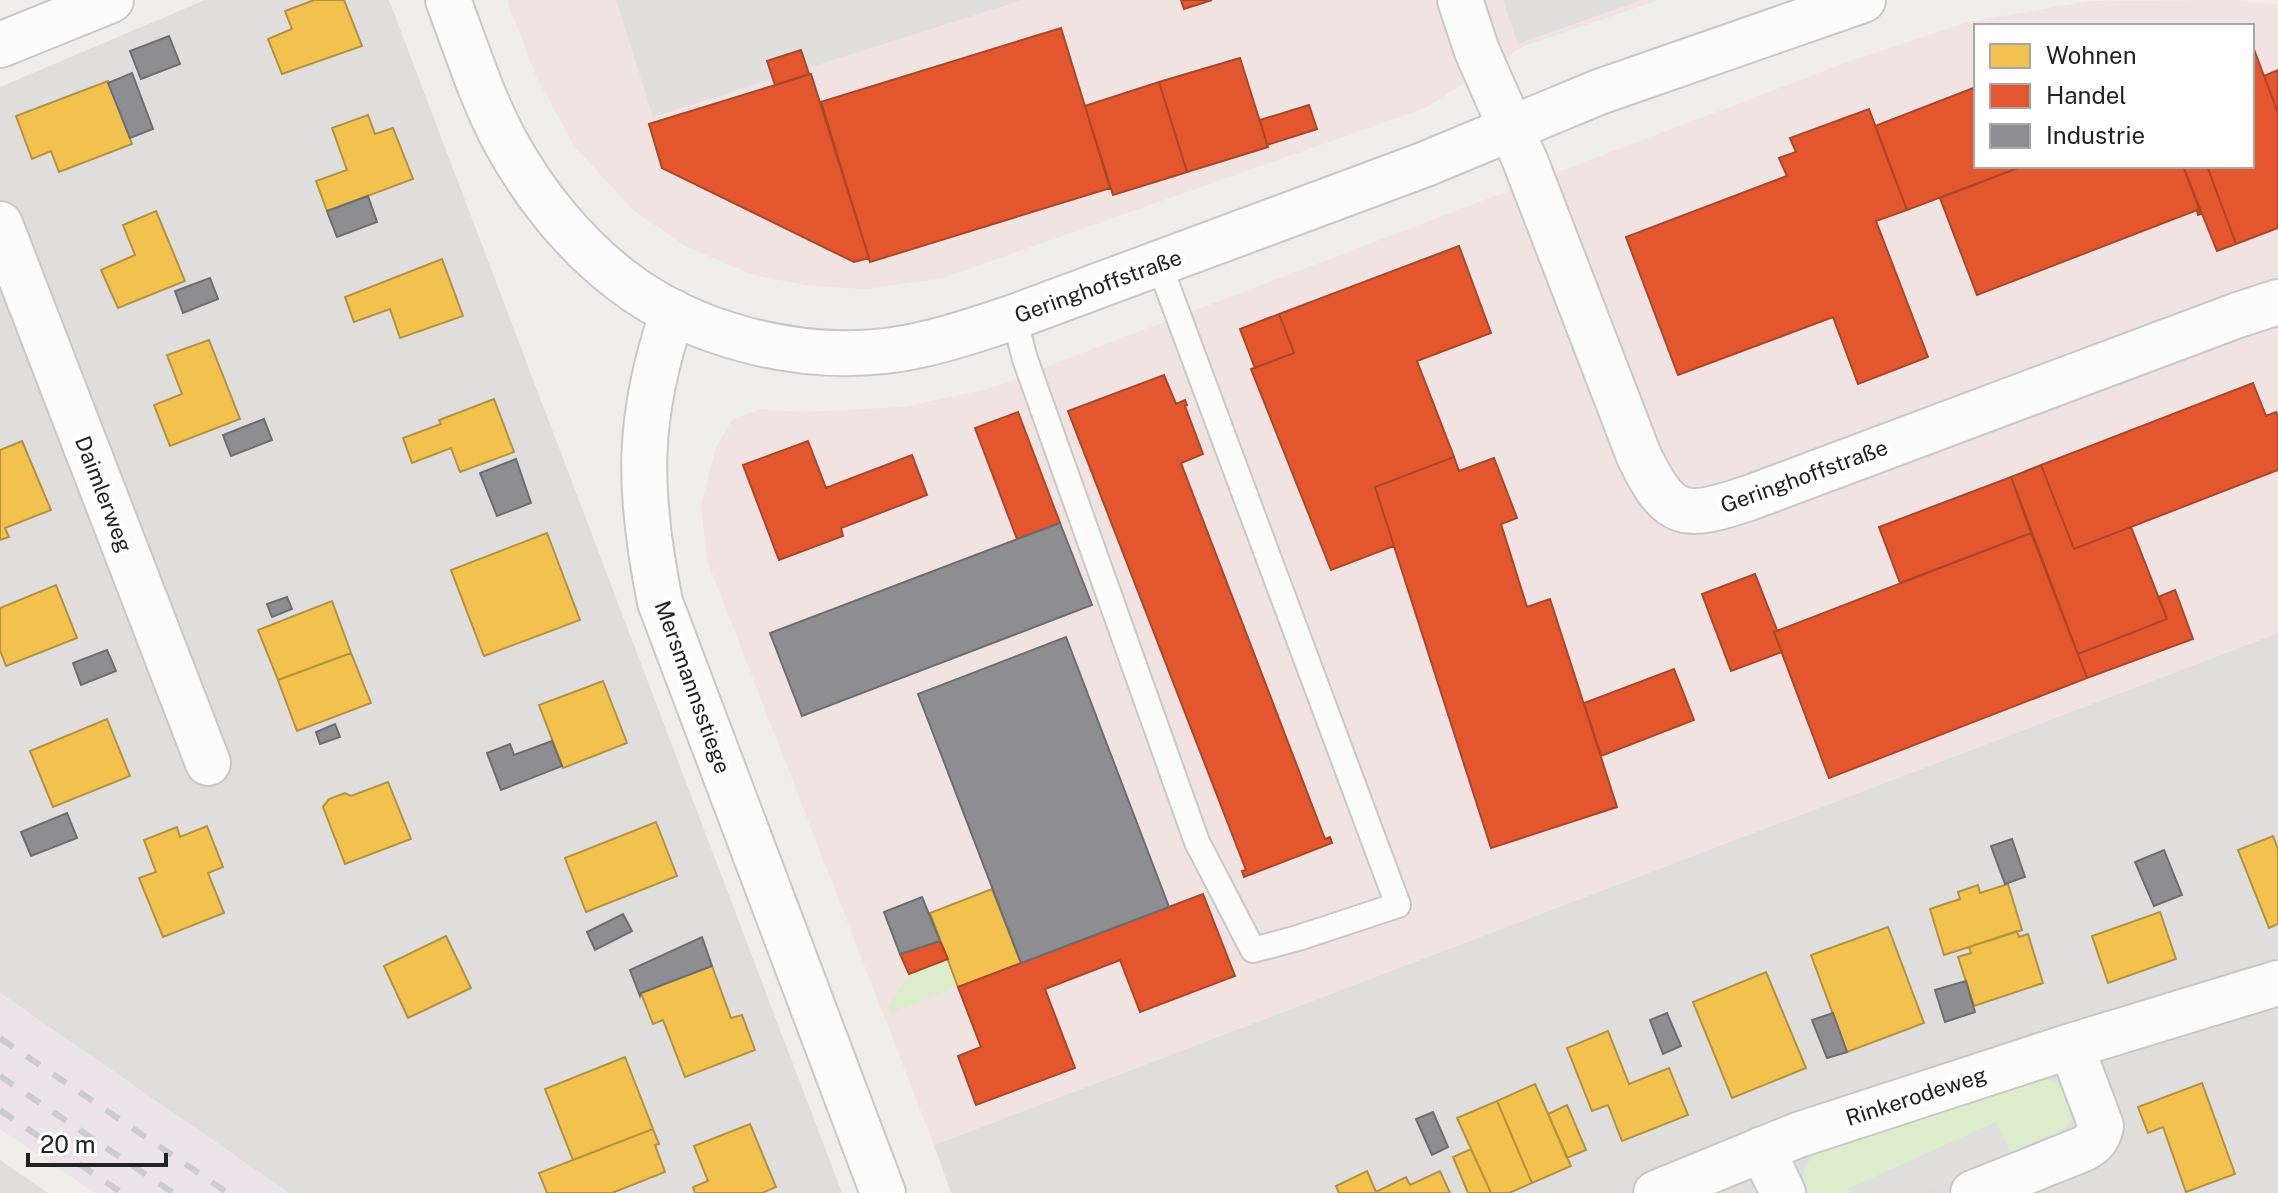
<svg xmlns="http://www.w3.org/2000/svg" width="2278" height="1193" font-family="'Public Sans',sans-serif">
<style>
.residential{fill:#dfdedc}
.commercial{fill:#f1e3e1;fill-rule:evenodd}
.industrial{fill:#ede4e9}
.grass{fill:#ddeccb}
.parking{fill:#e0dfde}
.homes{fill:#f2c14e;stroke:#b49141;stroke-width:2}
.shops{fill:#e4572e;stroke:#aa472a;stroke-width:2}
.industry{fill:#8d8d92;stroke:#6d6d70;stroke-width:2}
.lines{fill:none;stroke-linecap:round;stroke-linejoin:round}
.service-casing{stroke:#c9c8c7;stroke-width:28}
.minor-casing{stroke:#c9c8c7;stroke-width:48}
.tertiary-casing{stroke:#c9c8c7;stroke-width:48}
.service{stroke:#fdfcfc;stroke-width:24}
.minor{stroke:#fdfcfc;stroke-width:44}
.tertiary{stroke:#fdfcfc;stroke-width:44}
.rail{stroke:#ccc;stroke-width:6;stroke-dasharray:16 16;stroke-linecap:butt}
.labels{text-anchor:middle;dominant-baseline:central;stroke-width:8;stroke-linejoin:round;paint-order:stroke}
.street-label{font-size:22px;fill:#222;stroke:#fff}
</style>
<rect width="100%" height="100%" fill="#f0eeeb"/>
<!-- residential -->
<path class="residential" d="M 205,0 L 389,0 L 842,1193 L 289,1193 L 0,993 L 0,87 Z
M 2278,633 L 2278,1193 L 951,1193 L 934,1145 Z
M 0,1160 L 48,1193 L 0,1193 Z"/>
<!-- commercial -->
<path class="commercial" d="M 507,0 L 1659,0 L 1524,46 L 1425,108 L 943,278 L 866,289 L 810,286 L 753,275 L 687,247 L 633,210 L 575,147 L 537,79 Z
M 2235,0 L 2278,5 L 2278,633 L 934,1145 L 707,560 L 701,504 L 716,447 L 732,420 L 760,409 L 801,412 L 903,407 L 988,389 L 1850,61 L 1968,22 L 2091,1 ZM 1976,26 L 2252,26 L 2252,166 L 1976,166 Z"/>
<!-- industrial -->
<path class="industrial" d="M 0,993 L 289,1193 L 95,1193 L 0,1129 Z"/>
<!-- grass -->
<path class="grass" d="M 946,961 L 956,987 L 891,1013 L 888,1006 L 910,974 Z
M 2042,1076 L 2056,1082 L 2073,1103 L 2072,1118 L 2066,1128 L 2011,1153 L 1996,1122 L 1848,1189 L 1850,1193 L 1805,1193 C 1799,1176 1805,1165 1816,1152 Z"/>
<!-- parking -->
<path class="parking" d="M 616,0 L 1023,0 L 653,117 Z
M 1503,0 L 1642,0 L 1518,44 Z
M 1996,1122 L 2011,1153 L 1924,1193 L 1850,1193 L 1848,1189 Z"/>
<!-- homes -->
<path class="homes" d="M 314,0 L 344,0 L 362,46 L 282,74 L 268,39 L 292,29 L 285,11 Z
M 108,81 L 132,144 L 59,172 L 51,151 L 32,159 L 16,116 Z
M 368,115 L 375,134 L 393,128 L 413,179 L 327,211 L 316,181 L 347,170 L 332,128 Z
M 156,211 L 185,281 L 118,308 L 101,270 L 135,255 L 123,225 Z
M 442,259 L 463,316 L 400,338 L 390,309 L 354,322 L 345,297 Z
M 209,340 L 240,419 L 170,446 L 154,405 L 182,394 L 167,355 Z
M 494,399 L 514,452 L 460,472 L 451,448 L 412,463 L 403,438 L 441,424 L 439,420 Z
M 22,441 L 51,510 L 5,528 L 9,537 L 0,540 L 0,450 Z
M 547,533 L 580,620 L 484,656 L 451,570 Z
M 56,585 L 77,638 L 6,666 L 0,650 L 0,608 Z
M 332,601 L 351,653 L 278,680 L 258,630 Z
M 351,653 L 371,703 L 297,731 L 278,680 Z
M 603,681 L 627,743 L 563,768 L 539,705 Z
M 107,719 L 130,776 L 53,807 L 30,751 Z
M 388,782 L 411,839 L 345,864 L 323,807 L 329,799 L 345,793 L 351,796 Z
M 656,822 L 677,876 L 586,912 L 565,858 Z
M 207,826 L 223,867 L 208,873 L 224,913 L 163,937 L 139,878 L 156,872 L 144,840 L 177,827 L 180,837 Z
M 2273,836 L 2278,849 L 2278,924 L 2269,928 L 2238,850 Z
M 2008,884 L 2022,930 L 1944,955 L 1930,909 L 1960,899 L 1958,892 L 1978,885 L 1980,893 Z
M 992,889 L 1021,963 L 958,987 L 930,913 Z
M 2160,912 L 2176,959 L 2108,983 L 2092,936 Z
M 1888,927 L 1924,1023 L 1847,1052 L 1811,955 Z
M 2017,931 L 2019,937 L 2028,934 L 2043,983 L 1974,1006 L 1958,957 L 1971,953 L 1969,947 Z
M 446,936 L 471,988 L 408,1018 L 384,966 Z
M 712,966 L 731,1018 L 742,1015 L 755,1050 L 685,1077 L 663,1020 L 653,1024 L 641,993 Z
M 1766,972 L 1806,1068 L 1732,1098 L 1693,1002 Z
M 1608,1031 L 1629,1084 L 1669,1068 L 1688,1115 L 1622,1141 L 1608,1105 L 1592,1111 L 1567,1048 Z
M 625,1057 L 653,1129 L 573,1160 L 545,1089 Z
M 2202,1083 L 2235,1174 L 2186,1192 L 2163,1127 L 2148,1133 L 2138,1107 Z
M 1535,1084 L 1571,1166 L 1532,1183 L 1497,1101 Z
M 1497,1101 L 1532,1183 L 1509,1193 L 1491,1193 L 1457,1118 Z
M 1567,1105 L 1586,1150 L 1567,1158 L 1548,1114 Z
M 750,1124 L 776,1187 L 762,1193 L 695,1193 L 693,1187 L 708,1181 L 694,1146 Z
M 653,1129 L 659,1144 L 655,1145 L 665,1172 L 612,1193 L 547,1193 L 539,1173 Z
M 1471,1149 L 1491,1193 L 1468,1193 L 1453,1157 Z
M 1367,1171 L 1376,1192 L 1406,1177 L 1410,1185 L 1440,1171 L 1450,1193 L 1339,1193 L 1336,1186 Z"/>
<!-- shops -->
<path class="shops" d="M 1181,0 L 1212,0 L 1184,9 Z
M 1061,28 L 1110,188 L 870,262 L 821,102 Z
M 2252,44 L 2278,113 L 2278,228 L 2236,244 L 2207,166 L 2252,166 Z
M 801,50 L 809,74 L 775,85 L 767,61 Z
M 1240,58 L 1268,147 L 1187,172 L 1159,82 Z
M 2278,70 L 2278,113 L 2264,76 Z
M 811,74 L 869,258 L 854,262 L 662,168 L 649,124 Z
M 1159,82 L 1187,172 L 1113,195 L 1085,106 Z
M 1976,87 L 1976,166 L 2023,166 L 1907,210 L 1875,126 Z
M 1309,105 L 1317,129 L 1267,145 L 1260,120 Z
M 1869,109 L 1907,210 L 1876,221 L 1928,357 L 1858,384 L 1833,317 L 1678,375 L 1626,237 L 1787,176 L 1779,158 L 1796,152 L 1790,138 Z
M 2023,166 L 2183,166 L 2201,214 L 2198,215 L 2197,210 L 1977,295 L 1940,198 Z
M 2183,166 L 2207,166 L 2236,244 L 2217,251 Z
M 1459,246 L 1491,333 L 1417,361 L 1454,457 L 1375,487 L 1394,546 L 1331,570 L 1251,369 L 1294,353 L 1279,314 Z
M 1279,314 L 1294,353 L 1255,368 L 1240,329 Z
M 1164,375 L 1176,404 L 1185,400 L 1187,405 L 1185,406 L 1203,454 L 1181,463 L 1325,839 L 1330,837 L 1332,843 L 1244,877 L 1242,871 L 1246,870 L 1068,411 Z
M 2253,383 L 2266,416 L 2276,412 L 2278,417 L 2278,470 L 2074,549 L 2041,465 Z
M 1018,412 L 1060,523 L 1017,539 L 975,428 Z
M 808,441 L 826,488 L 912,455 L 927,495 L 841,528 L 843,536 L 779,560 L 743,465 Z
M 1454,457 L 1459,471 L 1494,458 L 1517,518 L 1501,524 L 1527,607 L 1550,599 L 1617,807 L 1491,848 L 1375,487 Z
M 2041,465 L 2074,549 L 2131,527 L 2167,619 L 2078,654 L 2011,477 Z
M 2011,477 L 2031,533 L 1900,583 L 1879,527 Z
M 2031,533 L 2087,678 L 1829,778 L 1774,632 Z
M 1755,574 L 1777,630 L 1774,632 L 1782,652 L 1731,671 L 1702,594 Z
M 2175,590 L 2193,639 L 2087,678 L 2078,654 L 2167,619 L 2158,597 Z
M 1674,669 L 1694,720 L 1601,756 L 1584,703 Z
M 1203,894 L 1235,976 L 1140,1012 L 1120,960 L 1045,989 L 1075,1068 L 976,1105 L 958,1056 L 981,1047 L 958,987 Z
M 940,941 L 948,959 L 909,974 L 900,954 Z"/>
<!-- industry -->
<path class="industry" d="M 169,36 L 180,64 L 141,79 L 130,51 Z
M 132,73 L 153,129 L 130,138 L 108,83 Z
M 368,196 L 377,222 L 337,237 L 327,211 Z
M 210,278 L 218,299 L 183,313 L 175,291 Z
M 264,419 L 272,440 L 231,456 L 223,435 Z
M 516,459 L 531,503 L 497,516 L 480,473 Z
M 1060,523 L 1092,605 L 802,716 L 770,633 Z
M 287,597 L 292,609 L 272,617 L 267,604 Z
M 1066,637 L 1169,907 L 1021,963 L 918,694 Z
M 107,650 L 116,671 L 81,685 L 73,663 Z
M 335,724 L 340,737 L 320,744 L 316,732 Z
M 552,741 L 562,766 L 501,790 L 487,753 L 510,744 L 514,755 Z
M 67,813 L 77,838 L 31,856 L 21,832 Z
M 2012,839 L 2025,877 L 2005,884 L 1991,846 Z
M 2164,850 L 2182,895 L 2154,906 L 2135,862 Z
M 922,897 L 940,941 L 900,954 L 884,912 Z
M 623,914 L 632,931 L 595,950 L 587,932 Z
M 702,937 L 712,966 L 641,993 L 640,996 L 630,970 Z
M 1966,981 L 1975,1012 L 1945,1022 L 1935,990 Z
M 1667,1013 L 1681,1046 L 1663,1054 L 1650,1020 Z
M 1833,1013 L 1847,1052 L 1827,1058 L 1812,1020 Z
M 1433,1112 L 1448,1147 L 1432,1155 L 1416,1119 Z"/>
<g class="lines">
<!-- service casing -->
<g class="service-casing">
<path id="service" d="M 1014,317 L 1025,359 L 1197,842 L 1253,950 L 1298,938 L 1398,905 L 1159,264"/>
</g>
<!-- minor casing -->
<g class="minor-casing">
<path id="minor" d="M 1460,0 L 1477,51 L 1526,163 L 1639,456 C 1670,521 1685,519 1749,498 L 2238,315 L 2278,302
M 0,45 L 111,0
M 0,224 L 208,763
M 673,312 C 636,419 638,492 660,602 L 883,1193
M 1762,1149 L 1783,1193
M 1656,1193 L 1798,1135 L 2071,1046 L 2278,983
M 1973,1193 L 2083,1149 C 2094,1143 2098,1139 2101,1126 L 2071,1046"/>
</g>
<!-- tertiary casing -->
<g class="tertiary-casing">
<path id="tertiary" d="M 448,0 C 466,47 481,96 505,141 C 533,193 574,244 621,280 C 692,335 796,361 885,351 C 929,346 972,331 1014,317 L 1423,165 L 1599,92 L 1863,0"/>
</g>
<!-- service -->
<use href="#service" class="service"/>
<!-- minor -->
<use href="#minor" class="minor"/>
<!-- tertiary -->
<use href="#tertiary" class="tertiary"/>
<!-- rail -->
<path class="rail" d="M 0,1038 L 228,1193
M 0,1076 L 173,1193
M 0,1110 L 122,1193"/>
</g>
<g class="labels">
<!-- street labels -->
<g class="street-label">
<text transform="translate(1098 286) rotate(-20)">Geringhoffstraße</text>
<text transform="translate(1804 476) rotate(-20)">Geringhoffstraße</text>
<text transform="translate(104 494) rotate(69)">Daimlerweg</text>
<text transform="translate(693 687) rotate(70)">Mersmannsstiege</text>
<text transform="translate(1916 1096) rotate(-18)">Rinkerodeweg</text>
</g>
</g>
<!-- legend -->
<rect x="1974" y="24" width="280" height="144" fill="#ffffff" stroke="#a7a7a7" stroke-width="2"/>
<rect x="1990" y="44" width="40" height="24" fill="#f2c14e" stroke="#a7a7a7" stroke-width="2"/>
<text x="2046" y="64" font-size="24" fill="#222222">Wohnen</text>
<rect x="1990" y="84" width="40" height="24" fill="#e4572e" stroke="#a7a7a7" stroke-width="2"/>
<text x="2046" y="104" font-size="24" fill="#222222">Handel</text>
<rect x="1990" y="124" width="40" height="24" fill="#8d8d92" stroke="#a7a7a7" stroke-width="2"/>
<text x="2046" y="144" font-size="24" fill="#222222">Industrie</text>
<!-- scale -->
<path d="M28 1153v12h138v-12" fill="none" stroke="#222222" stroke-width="4"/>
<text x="40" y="1153" font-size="24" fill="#222222" stroke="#ffffff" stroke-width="6" paint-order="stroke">20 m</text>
</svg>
